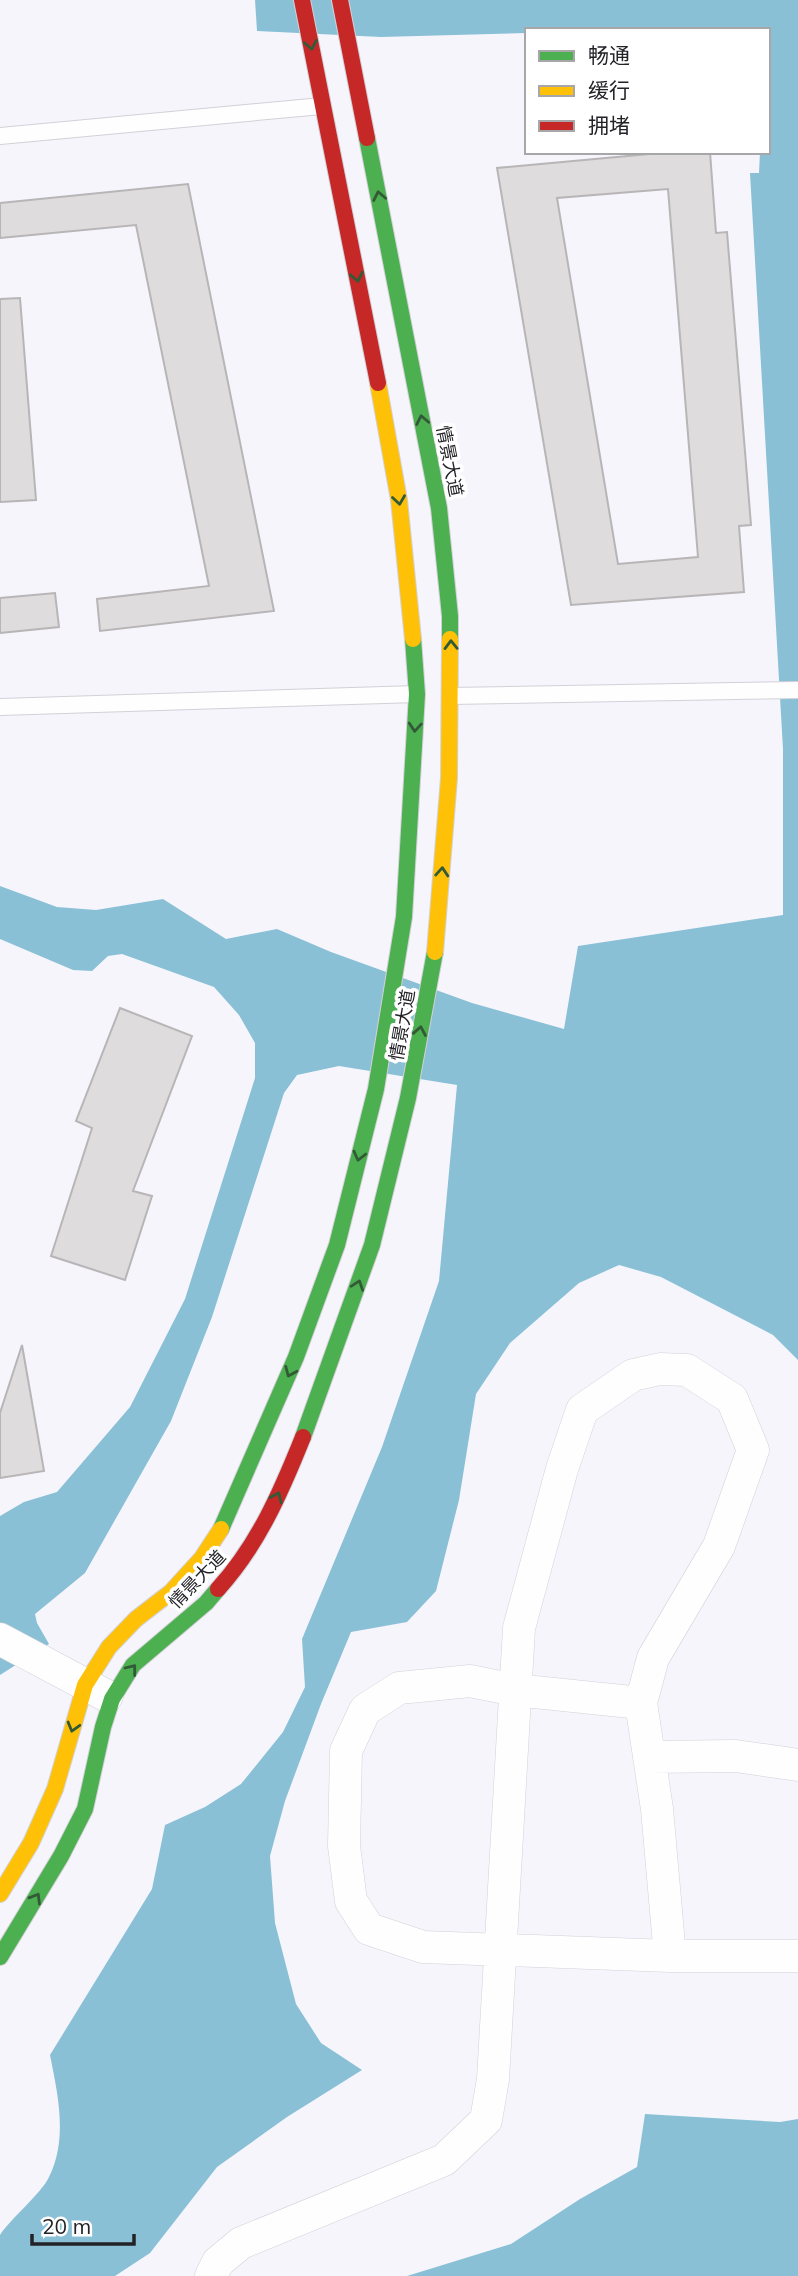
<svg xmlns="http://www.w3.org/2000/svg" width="798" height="2276" font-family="Mulish,'Noto Sans SC',sans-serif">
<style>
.water{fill:#89c0d6}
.building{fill:#dedcdd;stroke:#b8b5b6;stroke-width:2;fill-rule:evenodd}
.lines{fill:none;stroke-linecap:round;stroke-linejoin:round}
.lane-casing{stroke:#d2d1d7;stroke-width:18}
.street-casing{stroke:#d2d1d7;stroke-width:33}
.fast-casing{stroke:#d2d1d7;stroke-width:18}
.slow-casing{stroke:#d2d1d7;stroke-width:18}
.jam-casing{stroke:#d2d1d7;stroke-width:18}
.lane{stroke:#fefeff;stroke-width:16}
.street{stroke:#fefeff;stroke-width:32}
.fast{stroke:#4caf50;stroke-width:16}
.slow{stroke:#ffc107;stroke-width:16}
.jam{stroke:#c62828;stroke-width:16}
.oneway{stroke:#335a37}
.labels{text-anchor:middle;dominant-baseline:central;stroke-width:7;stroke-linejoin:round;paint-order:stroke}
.street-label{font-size:18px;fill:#232227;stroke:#fff}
</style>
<rect width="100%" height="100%" fill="#f6f5fc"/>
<!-- water -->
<path class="water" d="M 255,0 L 798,0 L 798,1360 L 773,1335 L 661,1277 L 619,1265 L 579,1283 L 510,1343 L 476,1394 L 459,1500 L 436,1591 L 407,1622 L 351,1632 L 321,1704 L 285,1801 L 270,1856 L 275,1923 L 296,2004 L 321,2043 L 362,2070 L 287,2117 L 217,2167 L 150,2253 L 115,2276 L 0,2276 L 0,2235 C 12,2217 41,2194 49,2177 C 68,2139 58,2095 50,2055 L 152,1889 L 165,1825 L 205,1807 L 241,1784 L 283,1732 L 305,1687 L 302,1639 L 382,1447 L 439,1281 L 457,1085 L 339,1066 L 297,1075 L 284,1093 L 212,1317 L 171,1421 L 85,1573 L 35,1614 L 37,1623 L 49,1644 L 0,1675 L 0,1516 L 24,1502 L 57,1492 L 130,1407 L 185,1299 L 255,1078 L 255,1043 L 239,1015 L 214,987 L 122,954 L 108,956 L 92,971 L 73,970 L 0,939 L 0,886 L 57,907 L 96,910 L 163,899 L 226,939 L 277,929 L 331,952 L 472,1003 L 564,1029 L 578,946 L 783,915 L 783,749 L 750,173 L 759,173 L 760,152 L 768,152 L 768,30 L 763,28 L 527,30 L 527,33 L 381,37 L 257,31 Z
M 645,2114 L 780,2122 L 798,2119 L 798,2276 L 407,2276 L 511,2244 L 580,2199 L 637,2167 Z"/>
<!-- building -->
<path class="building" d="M 671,152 L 710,152 L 716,233 L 727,232 L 751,525 L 739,526 L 744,592 L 571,605 L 497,168 ZM 668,189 L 698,557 L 618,564 L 557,198 Z
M 188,184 L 274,611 L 100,631 L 97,599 L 209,586 L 136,225 L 0,238 L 0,203 Z
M 20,298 L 36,500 L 0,502 L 0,299 Z
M 55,593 L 59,627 L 0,633 L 0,598 Z
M 120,1008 L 192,1036 L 133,1191 L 152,1196 L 125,1280 L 51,1256 L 92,1128 L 76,1121 Z
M 22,1345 L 44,1471 L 0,1478 L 0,1413 Z"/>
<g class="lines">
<!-- lane casing -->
<g class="lane-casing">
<path id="lane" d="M 0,136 L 322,106
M 450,696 L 798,690
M 0,707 L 417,694"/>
</g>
<!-- street casing -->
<g class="street-casing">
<path id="street" d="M 0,1639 L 107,1696
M 641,1703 L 515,1690 L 470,1681 L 399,1688 L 365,1710 L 346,1751 L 344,1846 L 351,1901 L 369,1929 L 423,1947 L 670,1956 L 798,1956
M 649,1757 L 736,1756 L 798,1765
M 211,2276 L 218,2262 L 241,2243 L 444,2160 L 486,2120 L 493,2079 L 519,1628 L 562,1469 L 582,1410 L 633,1375 L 660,1369 L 687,1370 L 732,1399 L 753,1450 L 719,1546 L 653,1658 L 641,1703 L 657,1809 L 670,1956"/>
</g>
<!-- fast casing -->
<g class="fast-casing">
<path id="fast" d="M 367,138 L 439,508 L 450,616 L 450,639
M 303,1437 L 372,1245 L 408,1098 L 435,952
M 221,1529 L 296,1357 L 337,1245 L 376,1089 L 404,917 L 417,694 L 413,639
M 0,1957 L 61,1856 L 85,1809 L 103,1727 L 112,1699 L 133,1665 L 206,1603 L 218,1589"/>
</g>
<!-- slow casing -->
<g class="slow-casing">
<path id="slow" d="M 378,383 L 399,500 L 413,639
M 435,952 L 449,778 L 450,639
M 0,1894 L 31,1843 L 55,1789 L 85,1685 L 109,1647 L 136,1619 L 171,1592 L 202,1558 L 221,1529"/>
</g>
<!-- jam casing -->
<g class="jam-casing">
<path id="jam" d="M 302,0 L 378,383
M 340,0 L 367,138
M 218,1589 C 258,1545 281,1492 303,1437"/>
</g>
<!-- lane -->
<use href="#lane" class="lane"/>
<!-- street -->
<use href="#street" class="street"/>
<!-- fast -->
<use href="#fast" class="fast"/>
<!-- slow -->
<use href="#slow" class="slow"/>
<!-- jam -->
<use href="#jam" class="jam"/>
</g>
<!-- one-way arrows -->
<defs><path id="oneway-chevron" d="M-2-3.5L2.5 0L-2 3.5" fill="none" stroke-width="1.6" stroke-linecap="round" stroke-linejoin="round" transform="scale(1.75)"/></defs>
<g class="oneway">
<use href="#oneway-chevron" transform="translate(311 45) rotate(79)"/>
<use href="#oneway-chevron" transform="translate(379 196) rotate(-101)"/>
<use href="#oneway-chevron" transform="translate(357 277) rotate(78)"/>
<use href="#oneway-chevron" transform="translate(422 420) rotate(-101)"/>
<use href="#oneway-chevron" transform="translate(399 500) rotate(82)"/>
<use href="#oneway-chevron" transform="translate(451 645) rotate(-91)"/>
<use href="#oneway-chevron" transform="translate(415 727) rotate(94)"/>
<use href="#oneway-chevron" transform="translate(442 872) rotate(-86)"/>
<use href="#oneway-chevron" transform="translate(420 1031) rotate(-80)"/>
<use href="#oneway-chevron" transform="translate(359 1156) rotate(104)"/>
<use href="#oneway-chevron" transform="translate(358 1285) rotate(-71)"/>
<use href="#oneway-chevron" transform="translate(290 1372) rotate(113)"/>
<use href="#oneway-chevron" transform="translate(277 1497) rotate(-65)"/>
<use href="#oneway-chevron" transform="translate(132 1669) rotate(-52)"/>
<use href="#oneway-chevron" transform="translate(73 1727) rotate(106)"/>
<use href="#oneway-chevron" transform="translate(36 1898) rotate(-59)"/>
</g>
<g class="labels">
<!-- street labels -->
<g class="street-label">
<text transform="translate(450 461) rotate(79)">情景大道</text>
<text transform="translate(402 1025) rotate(-80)">情景大道</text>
<text transform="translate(197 1579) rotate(-46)">情景大道</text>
</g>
</g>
<!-- legend -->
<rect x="525" y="28" width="245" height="126" fill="#ffffff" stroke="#a7a7a9" stroke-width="2"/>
<rect x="539" y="51" width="35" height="10" fill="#4caf50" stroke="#a7a7a9" stroke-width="2"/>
<text x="588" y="63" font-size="21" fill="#232227">畅通</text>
<rect x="539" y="86" width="35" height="10" fill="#ffc107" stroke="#a7a7a9" stroke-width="2"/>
<text x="588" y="98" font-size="21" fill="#232227">缓行</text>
<rect x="539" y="121" width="35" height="10" fill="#c62828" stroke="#a7a7a9" stroke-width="2"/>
<text x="588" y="133" font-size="21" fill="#232227">拥堵</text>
<!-- scale -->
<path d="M32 2234v10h102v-10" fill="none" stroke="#232227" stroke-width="3.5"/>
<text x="42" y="2234" font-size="21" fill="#232227" stroke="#ffffff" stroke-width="5" paint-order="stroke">20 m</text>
</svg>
